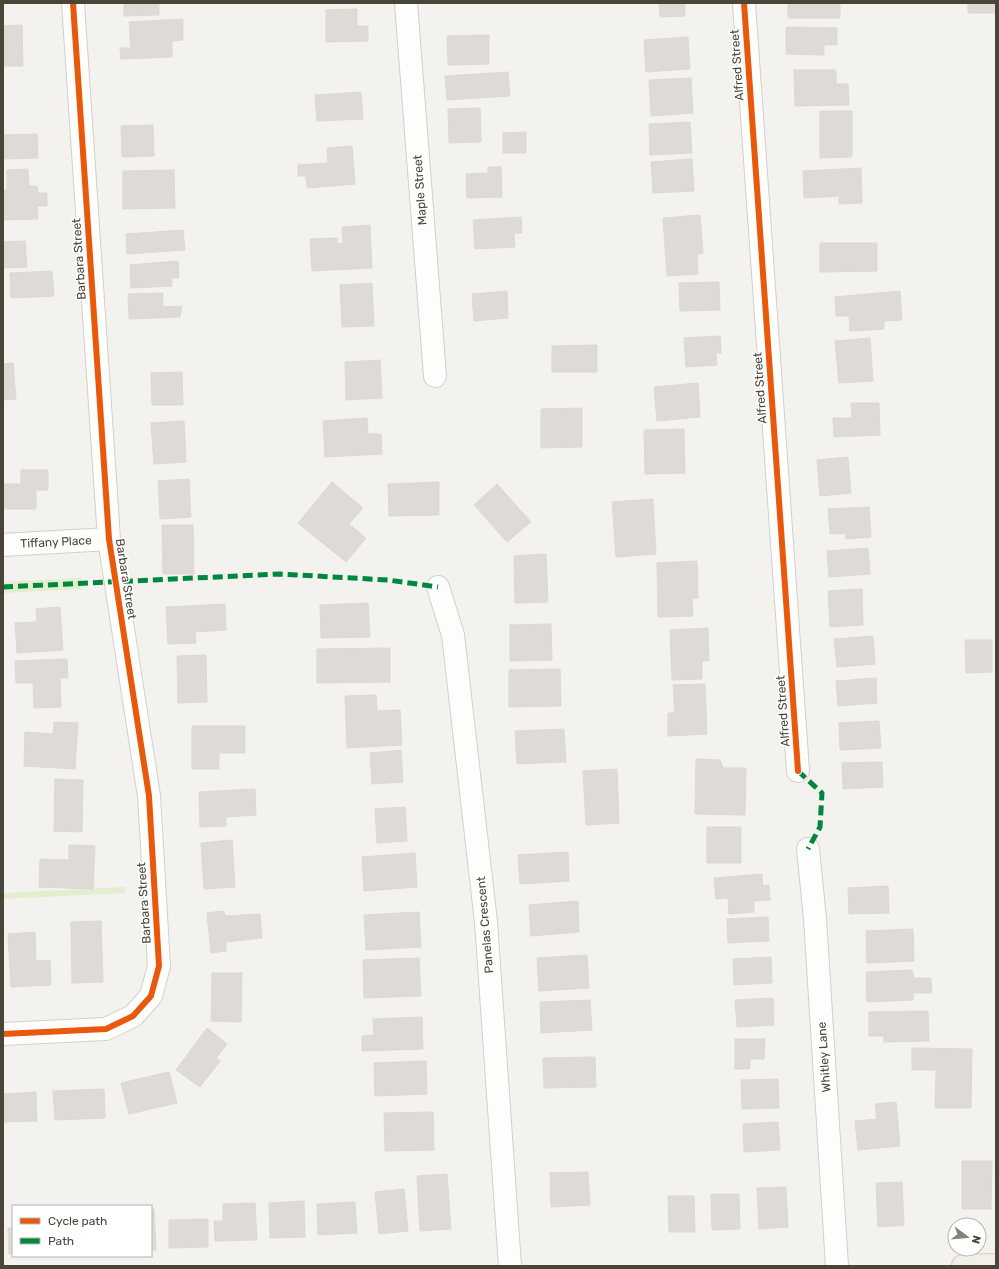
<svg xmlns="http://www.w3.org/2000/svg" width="999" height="1269" font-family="Rubik,sans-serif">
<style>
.green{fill:#e1eecf}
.building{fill:#dedbd6;stroke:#dcd9d4}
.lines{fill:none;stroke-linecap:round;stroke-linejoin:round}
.minor-casing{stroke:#d2d0cb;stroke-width:24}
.major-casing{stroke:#d6cebb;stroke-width:24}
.minor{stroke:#fdfdfc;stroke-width:22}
.major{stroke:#f2efe6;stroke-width:22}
.quiet{stroke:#00873e;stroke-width:5;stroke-dasharray:10 5;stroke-linecap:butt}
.cycleway-casing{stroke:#fff;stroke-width:8}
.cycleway{stroke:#e8590c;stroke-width:6}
.labels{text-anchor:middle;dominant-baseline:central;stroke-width:3;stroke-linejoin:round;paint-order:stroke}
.street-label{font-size:12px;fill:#4b4439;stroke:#fff}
</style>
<rect width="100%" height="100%" fill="#f4f2ee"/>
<!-- green -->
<path class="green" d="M 81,578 L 81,589 L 3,593 L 3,582 Z
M 124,887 L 125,893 L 3,899 L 3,893 Z"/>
<!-- building -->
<path class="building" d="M 124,3 L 159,3 L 159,15 L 124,16 Z
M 659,3 L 685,3 L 685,16 L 660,17 Z
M 788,3 L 840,3 L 840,18 L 788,18 Z
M 968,3 L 996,3 L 996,13 L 968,13 Z
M 357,9 L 357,26 L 368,26 L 368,41 L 326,42 L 326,10 Z
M 183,19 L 183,40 L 172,41 L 172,57 L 121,59 L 120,48 L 131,48 L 129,22 Z
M 22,25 L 23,66 L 3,66 L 3,26 Z
M 786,27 L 837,28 L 837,45 L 824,45 L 824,55 L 786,54 Z
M 489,35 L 489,64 L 448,65 L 447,36 Z
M 688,37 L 690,69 L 646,72 L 644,40 Z
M 794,70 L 836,70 L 836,84 L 848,84 L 849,105 L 795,106 Z
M 508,72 L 510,96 L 447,100 L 445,76 Z
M 691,78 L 693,113 L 651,116 L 649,80 Z
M 361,92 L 363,119 L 317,121 L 315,95 Z
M 480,108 L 481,142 L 449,143 L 448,109 Z
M 820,111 L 852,111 L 852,157 L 820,158 Z
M 690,122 L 692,153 L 650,155 L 649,124 Z
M 153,125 L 154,156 L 122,157 L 121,126 Z
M 526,132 L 526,153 L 503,153 L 503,133 Z
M 37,134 L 38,158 L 3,159 L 3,135 Z
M 352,146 L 355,184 L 307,188 L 306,176 L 298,176 L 298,165 L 328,163 L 327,148 Z
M 692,159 L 694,191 L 653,193 L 651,162 Z
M 488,167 L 501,167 L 502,197 L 467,198 L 466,174 L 488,173 Z
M 861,168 L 862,203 L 839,204 L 839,196 L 804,198 L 803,171 Z
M 28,169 L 29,186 L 37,186 L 38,193 L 47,193 L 47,206 L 37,206 L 38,219 L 3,220 L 3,190 L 7,190 L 7,170 Z
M 174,170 L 175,208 L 123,209 L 123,171 Z
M 700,215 L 703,253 L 697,254 L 698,274 L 667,276 L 663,218 Z
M 521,217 L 522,233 L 514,233 L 515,247 L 475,249 L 473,220 Z
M 370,225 L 372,268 L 312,271 L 310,239 L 337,238 L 337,244 L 343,243 L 342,227 Z
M 183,230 L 185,250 L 127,254 L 126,234 Z
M 25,241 L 27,267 L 3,268 L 3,242 Z
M 820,243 L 877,243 L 877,271 L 820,272 Z
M 178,261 L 179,278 L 171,278 L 172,286 L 131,288 L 130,265 Z
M 52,271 L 54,296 L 11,298 L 10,273 Z
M 719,282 L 720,310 L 680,311 L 679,283 Z
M 372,283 L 374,326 L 342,327 L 340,285 Z
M 507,291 L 508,318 L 474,321 L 472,294 Z
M 900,291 L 902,320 L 884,321 L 884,329 L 850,331 L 849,316 L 836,316 L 835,297 Z
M 163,293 L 163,307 L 182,306 L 180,317 L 129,319 L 128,294 Z
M 720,336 L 721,353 L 716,353 L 717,365 L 686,367 L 684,338 Z
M 870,338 L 873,381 L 839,383 L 835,341 Z
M 597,345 L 597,372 L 552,372 L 552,346 Z
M 380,360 L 382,398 L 346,400 L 345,362 Z
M 13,363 L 16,399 L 3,400 L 3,364 Z
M 182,372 L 183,405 L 152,405 L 151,373 Z
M 698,383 L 700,417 L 657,421 L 654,387 Z
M 851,403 L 879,403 L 880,435 L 834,437 L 833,418 L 852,418 Z
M 582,408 L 582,447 L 541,448 L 541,409 Z
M 367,418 L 368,434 L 381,434 L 382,454 L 325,457 L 323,421 Z
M 184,421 L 186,462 L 154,464 L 151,423 Z
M 684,429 L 685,473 L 645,474 L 644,430 Z
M 848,457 L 851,493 L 820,496 L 817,460 Z
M 21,470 L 48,470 L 48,490 L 36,490 L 36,509 L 3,509 L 3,484 L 21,484 Z
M 189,479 L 191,517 L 160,519 L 158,481 Z
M 332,482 L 363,508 L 349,524 L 366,538 L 346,562 L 298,523 Z
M 439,482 L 439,515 L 389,516 L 388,484 Z
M 497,484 L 531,522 L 507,542 L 474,505 Z
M 653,499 L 656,554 L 616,557 L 612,502 Z
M 869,507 L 871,537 L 846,539 L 846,533 L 830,534 L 828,509 Z
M 162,525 L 193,525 L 194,574 L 163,574 Z
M 868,548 L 870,574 L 829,577 L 827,551 Z
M 546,554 L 548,602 L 515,603 L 514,556 Z
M 697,561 L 698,598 L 692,598 L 693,616 L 658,617 L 657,563 Z
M 862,589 L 863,625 L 830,627 L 828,591 Z
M 368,603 L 370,637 L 321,638 L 320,605 Z
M 225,604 L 226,630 L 195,632 L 196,643 L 168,644 L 166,607 Z
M 60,607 L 63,650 L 17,653 L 15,623 L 37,622 L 36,609 Z
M 551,624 L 552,660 L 510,661 L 510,625 Z
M 708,628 L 709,661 L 702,661 L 702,679 L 672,680 L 670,630 Z
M 873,636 L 875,664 L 837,667 L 834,639 Z
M 965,640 L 992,640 L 992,672 L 966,673 Z
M 390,648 L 390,682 L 317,683 L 317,649 Z
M 206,655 L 207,702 L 178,703 L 177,656 Z
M 67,659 L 68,678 L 60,678 L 61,707 L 34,708 L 33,683 L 16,683 L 15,661 Z
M 560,669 L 561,706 L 509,707 L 509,670 Z
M 876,678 L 877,703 L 838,706 L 836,681 Z
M 705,684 L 707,734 L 668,736 L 668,713 L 675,713 L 673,685 Z
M 376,695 L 377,711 L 400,710 L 402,745 L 347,748 L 345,696 Z
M 879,721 L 881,748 L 840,750 L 839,723 Z
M 54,722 L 78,723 L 75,769 L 24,766 L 25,732 L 53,734 Z
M 192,726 L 245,726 L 245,753 L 219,753 L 219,769 L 192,769 Z
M 564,729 L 566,762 L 517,764 L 515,731 Z
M 401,750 L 403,782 L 372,784 L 370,753 Z
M 696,759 L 720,760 L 723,768 L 746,768 L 745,815 L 695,814 Z
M 882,762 L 883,787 L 843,789 L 842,763 Z
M 617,769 L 619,823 L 586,825 L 583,771 Z
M 55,779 L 83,780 L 82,832 L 54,831 Z
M 255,789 L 256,815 L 226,817 L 226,826 L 200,827 L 199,792 Z
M 405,807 L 407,841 L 377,843 L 375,809 Z
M 707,827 L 741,827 L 741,863 L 707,863 Z
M 232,840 L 235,887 L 204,889 L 201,843 Z
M 69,845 L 95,846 L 93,889 L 39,887 L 40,859 L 69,860 Z
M 568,852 L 569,881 L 520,884 L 518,855 Z
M 415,853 L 417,887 L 364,891 L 362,857 Z
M 762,874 L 763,886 L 769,885 L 770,900 L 754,901 L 754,912 L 729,914 L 728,898 L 716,899 L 714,878 Z
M 888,886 L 889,913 L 849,914 L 848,888 Z
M 578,901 L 579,932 L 531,936 L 529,905 Z
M 223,911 L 226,916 L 260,914 L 262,938 L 226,942 L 226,951 L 211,953 L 207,913 Z
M 419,912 L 421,947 L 366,950 L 364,915 Z
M 768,917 L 769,941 L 728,943 L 727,919 Z
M 101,921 L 103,982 L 72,983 L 71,922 Z
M 913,929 L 914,961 L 867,963 L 866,931 Z
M 35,932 L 36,961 L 50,960 L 51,985 L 11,987 L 8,934 Z
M 587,955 L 589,988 L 539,991 L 537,958 Z
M 771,957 L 772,983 L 734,985 L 733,959 Z
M 419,958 L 421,996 L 364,998 L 363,960 Z
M 912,970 L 914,978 L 931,978 L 932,993 L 913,993 L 913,1000 L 867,1002 L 866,972 Z
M 212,973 L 242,973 L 241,1022 L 211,1021 Z
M 773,998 L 774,1025 L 737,1027 L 735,1000 Z
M 590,1000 L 592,1030 L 541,1033 L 540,1002 Z
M 928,1011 L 929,1041 L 884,1042 L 884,1036 L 869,1036 L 869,1012 Z
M 422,1017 L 423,1049 L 362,1051 L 362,1036 L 374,1035 L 373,1019 Z
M 207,1028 L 227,1044 L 216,1058 L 220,1061 L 200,1087 L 176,1070 Z
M 735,1039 L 765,1039 L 764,1059 L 750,1059 L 750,1069 L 735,1069 Z
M 912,1048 L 972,1049 L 971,1108 L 935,1108 L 936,1070 L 912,1070 Z
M 595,1057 L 596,1087 L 544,1088 L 543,1058 Z
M 426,1061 L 427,1094 L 375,1096 L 374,1063 Z
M 169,1072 L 177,1103 L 129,1114 L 121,1083 Z
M 778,1079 L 779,1108 L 742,1109 L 741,1080 Z
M 104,1089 L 105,1118 L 55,1120 L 53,1091 Z
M 36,1092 L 37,1121 L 3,1122 L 3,1094 Z
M 896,1102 L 900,1146 L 858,1150 L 855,1121 L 877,1119 L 875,1104 Z
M 433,1112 L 434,1150 L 385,1151 L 384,1113 Z
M 778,1122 L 780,1150 L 744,1152 L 743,1124 Z
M 962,1161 L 992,1161 L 991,1209 L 962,1209 Z
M 588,1172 L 590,1205 L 551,1207 L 550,1173 Z
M 447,1174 L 451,1229 L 420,1231 L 417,1176 Z
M 902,1182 L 904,1225 L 878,1227 L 876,1183 Z
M 786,1187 L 788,1227 L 759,1229 L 757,1188 Z
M 404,1189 L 408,1231 L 379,1234 L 375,1192 Z
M 711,1194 L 739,1194 L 740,1229 L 712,1230 Z
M 668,1196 L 694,1196 L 695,1232 L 669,1232 Z
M 304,1201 L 305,1237 L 270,1238 L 269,1203 Z
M 355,1202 L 357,1233 L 318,1235 L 317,1204 Z
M 255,1203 L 257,1240 L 215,1241 L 214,1221 L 223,1221 L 223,1204 Z
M 151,1209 L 154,1209 L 156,1250 L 151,1250 Z
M 208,1219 L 208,1247 L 169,1248 L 169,1220 Z
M 8,1228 L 13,1228 L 13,1254 L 9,1254 Z"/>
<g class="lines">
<!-- minor casing -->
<g class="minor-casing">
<path id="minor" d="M 406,3 L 435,376
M 744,3 L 798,771
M 3,545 L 109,539
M 438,587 L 453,635 L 486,922 L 510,1266
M 808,849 L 815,919 L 837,1266
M 3,1034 L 106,1029 L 133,1016 L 151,996 L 159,966 L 149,796 L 109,539 L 73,3"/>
</g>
<!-- major casing -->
<g class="major-casing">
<path id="major" d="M 963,1266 L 996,1265"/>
</g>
<!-- minor -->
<use href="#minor" class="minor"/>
<!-- major -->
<use href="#major" class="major"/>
<!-- quiet -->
<path class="quiet" d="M 3,587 L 280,574 L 388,580 L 438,587
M 798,771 L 822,793 L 820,827 L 808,849"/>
<!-- cycleway casing -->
<g class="cycleway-casing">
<path id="cycleway" d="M 744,3 L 798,771
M 3,1034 L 106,1029 L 133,1016 L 151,996 L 159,966 L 149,796 L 109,539 L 73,3"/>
</g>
<!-- cycleway -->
<use href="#cycleway" class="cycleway"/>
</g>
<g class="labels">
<!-- street labels -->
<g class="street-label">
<text transform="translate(737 65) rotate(-94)">Alfred Street</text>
<text transform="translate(420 190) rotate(-94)">Maple Street</text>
<text transform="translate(79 259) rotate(-94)">Barbara Street</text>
<text transform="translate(760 388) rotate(-94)">Alfred Street</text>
<text transform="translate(56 542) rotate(-3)">Tiffany Place</text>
<text transform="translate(126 579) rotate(81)">Barbara Street</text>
<text transform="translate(783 711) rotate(-94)">Alfred Street</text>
<text transform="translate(144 903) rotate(-94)">Barbara Street</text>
<text transform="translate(485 925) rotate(-95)">Panelas Crescent</text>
<text transform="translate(824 1057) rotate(-94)">Whitley Lane</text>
</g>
</g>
<!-- border -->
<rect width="999" height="1269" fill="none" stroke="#4b4439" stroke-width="8"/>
<!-- legend -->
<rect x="12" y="1205" width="140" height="52" fill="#ffffff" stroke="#b7b4b0"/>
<rect x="20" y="1218" width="20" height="6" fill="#e8590c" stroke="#b7b4b0"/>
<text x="48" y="1225" font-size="12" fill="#4b4439">Cycle path</text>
<rect x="20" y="1238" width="20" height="6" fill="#00873e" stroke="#b7b4b0"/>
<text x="48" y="1245" font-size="12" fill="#4b4439">Path</text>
<!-- north arrow -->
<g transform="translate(967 1237) rotate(106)"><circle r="19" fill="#ffffff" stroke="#b7b4b0"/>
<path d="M0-3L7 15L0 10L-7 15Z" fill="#868178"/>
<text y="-6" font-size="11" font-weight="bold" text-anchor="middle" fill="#4b4439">N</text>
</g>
</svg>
